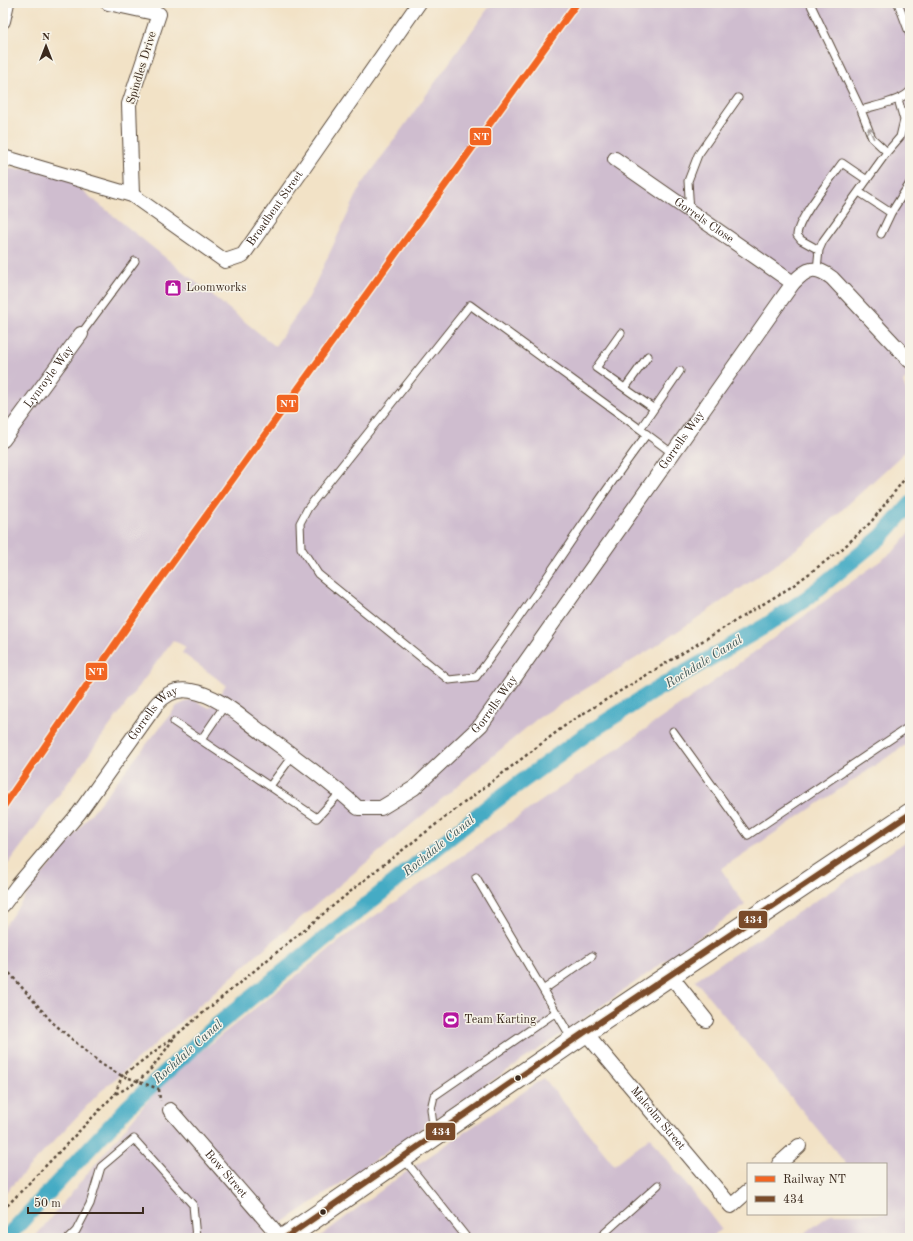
<svg xmlns="http://www.w3.org/2000/svg" width="913" height="1241" font-family="'Old Standard TT',serif">
<style>
.industrial{fill:#cfbdcf}
.lines{fill:none;stroke-linecap:round;stroke-linejoin:round}
.canal{stroke:#44abc4;stroke-width:16}
.service-casing{stroke:#564637;stroke-width:9}
.minor-casing{stroke:#564637;stroke-width:16}
.primary-casing{stroke:#564637;stroke-width:23}
.path{stroke:#564637;stroke-width:2.5;stroke-dasharray:3 3;stroke-linecap:butt}
.service{stroke:#fff;stroke-width:7}
.minor{stroke:#fff;stroke-width:14}
.primary{stroke:#fff;stroke-width:21}
.path-bridge{stroke:#564637;stroke-width:2.5;stroke-dasharray:3 3;stroke-linecap:butt}
.bus-1-casing{stroke:#f7f3e8;stroke-width:9}
.bus-1{stroke:#7a4b2a;stroke-width:6}
.rail-1-casing{stroke:#f7f3e8;stroke-width:10}
.rail-1{stroke:#f26522;stroke-width:7}
.oneway{stroke:#a79f9a}
.bus-dot{fill:#3b2a1e;stroke:#f7f3e8;stroke-width:1.5}
.labels{text-anchor:middle;dominant-baseline:central;stroke-width:3;stroke-linejoin:round;paint-order:stroke}
.street-label{font-size:12px;fill:#3b2a1e;stroke:#f7f3e8}
.poi-label{font-size:12px;fill:#3b2a1e;stroke:#f7f3e8;text-anchor:start}
.water-label{font-size:13px;font-style:italic;fill:#3e5758;stroke:#f7f3e8}
.line-badge{stroke:#f7f3e8;stroke-width:1.5}
.badge-label{font-size:11px;text-anchor:middle;font-weight:bold;fill:#fff}
</style>
<rect width="100%" height="100%" fill="#f7f3e8"/>
<filter id="ink" filterUnits="userSpaceOnUse"><feTurbulence type="fractalNoise" baseFrequency=".025" numOctaves="2"/><feDisplacementMap in="SourceGraphic" scale="8" xChannelSelector="R" yChannelSelector="G"/><feConvolveMatrix kernelMatrix="1 2 1 2 8 2 1 2 1" color-interpolation-filters="sRGB"/></filter>
<filter id="wash" filterUnits="userSpaceOnUse"><feTurbulence type="fractalNoise" baseFrequency=".012" numOctaves="4" result="noise"/><feDisplacementMap in="SourceGraphic" scale="16" xChannelSelector="R" yChannelSelector="G"/><feGaussianBlur stdDeviation="0.9" result="paint"/><feColorMatrix in="noise" values="0 0 0 0 0 0 0 0 0 0 0 0 0 0 0 0 0 1.4 0 .05"/><feComposite in="paint" operator="in"/></filter>
<g filter="url(#wash)">
<rect width="100%" height="100%" fill="#f2e2c6"/>
<!-- industrial -->
<path class="industrial" d="M 492,3 L 910,3 L 910,375 L 903,382 L 910,403 L 910,438 L 907,450 L 816,534 L 775,565 L 656,646 L 538,718 L 272,942 L 101,1091 L 3,1195 L 3,928 L 27,894 L 177,706 L 192,699 L 210,708 L 226,685 L 182,653 L 186,647 L 173,640 L 9,863 L 3,867 L 3,168 L 58,171 L 275,346 L 309,297 L 361,186 Z
M 910,532 L 910,742 L 721,869 L 745,905 L 570,1028 L 260,1238 L 34,1238 L 166,1079 L 350,933 L 689,699 L 894,551 Z
M 910,839 L 910,1238 L 798,1238 L 831,1214 L 886,1214 L 886,1164 L 846,1164 L 695,980 Z
M 544,1078 L 614,1165 L 650,1137 L 721,1229 L 711,1238 L 318,1238 L 399,1177 Z"/>
<g class="lines">
<!-- canal -->
<path class="canal" d="M 6,1238 L 128,1107 L 216,1026 L 490,805 L 585,735 L 652,692 L 767,625 L 807,598 L 881,537 L 910,504"/>
</g>
</g>
<g filter="url(#ink)">
<g class="lines">
<!-- service casing -->
<g class="service-casing">
<path id="service" d="M 810,3 L 861,110 L 872,138 L 887,152
M 898,3 L 910,35
M 861,110 C 874,106 902,101 910,91
M 859,192 L 891,213 L 910,183
M 690,212 L 688,181 L 698,155 L 738,98
M 881,234 L 891,213
M 819,250 L 801,240 L 797,235 C 798,218 831,179 842,163 L 867,180
M 817,270 L 819,250 L 823,241 L 887,152 L 900,137 L 904,120 L 898,99
M 621,333 L 596,368 L 653,408
M 81,334 L 135,261
M 625,388 L 648,356
M 640,429 L 470,305 L 308,508 L 300,523 L 301,548 L 318,574 L 449,680 L 476,677 C 536,598 587,513 647,434
M 672,453 L 640,429 L 680,371
M 174,722 L 317,818 L 341,792
M 673,731 L 748,835 L 910,726
M 201,740 L 225,705
M 270,786 L 293,755
M 476,877 L 572,1039
M 543,990 L 592,956
M 434,1133 L 431,1109 L 434,1096 L 556,1012
M 404,1159 L 467,1238
M 69,1238 L 76,1231 L 90,1204 L 101,1167 L 134,1139 L 193,1205 L 196,1238
M 599,1238 L 658,1185"/>
</g>
<!-- minor casing -->
<g class="minor-casing">
<g id="minor">
<path d="M 108,3 L 159,14 L 129,104 L 132,195"/>
<path d="M 3,21 L 7,3"/>
<path id="s1" d="M 3,157 L 132,195 L 225,261 L 243,255 L 419,3"/>
<path id="s2" d="M 615,159 L 793,283"/>
<path id="s3" d="M 3,440 L 81,334"/>
<path id="s4" d="M 3,905 L 18,885 L 79,813 L 156,705 C 165,694 176,688 191,691 C 218,695 242,718 264,734 C 296,758 329,781 358,808 L 381,808 L 414,788 L 481,725 L 793,283 C 807,268 815,265 832,278 L 910,361"/>
<path d="M 670,975 L 706,1020"/>
<path id="s5" d="M 585,1032 L 731,1206 L 748,1191"/>
<path id="s6" d="M 170,1110 L 281,1238"/>
<path d="M 779,1164 L 799,1146"/>
</g>
</g>
<!-- primary casing -->
<g class="primary-casing">
<path id="primary" d="M 285,1238 L 585,1032 L 910,814"/>
</g>
<!-- path -->
<path class="path" d="M 3,963 L 5,968 L 52,1022 L 101,1064 L 122,1076 L 129,1078
M 159,1089 L 160,1101
M 115,1094 L 122,1076 L 175,1036 L 379,868 L 571,721 L 791,587 L 842,549 L 871,522 L 910,472
M 3,1210 L 115,1094 C 146,1080 155,1065 174,1038"/>
<!-- service -->
<use href="#service" class="service"/>
<!-- minor -->
<use href="#minor" class="minor"/>
<!-- primary -->
<use href="#primary" class="primary"/>
<!-- path-bridge -->
<path class="path-bridge" d="M 129,1078 L 159,1089"/>
<!-- bus-1 casing -->
<g class="bus-1-casing">
<path id="bus-1" d="M 285,1238 L 585,1032 L 910,814"/>
</g>
<!-- bus-1 -->
<use href="#bus-1" class="bus-1"/>
<!-- rail-1 casing -->
<g class="rail-1-casing">
<path id="rail-1" d="M 3,807 L 149,595 L 577,3"/>
</g>
<!-- rail-1 -->
<use href="#rail-1" class="rail-1"/>
</g>
<!-- one-way arrows -->
<defs><path id="oneway-shaft" d="M-6 0H5M1.5-3L5.5 0L1.5 3" fill="none" stroke-width="1.6" stroke-linecap="round" stroke-linejoin="round"/></defs>
<use class="oneway" href="#oneway-shaft" transform="translate(871 133) rotate(-116)"/>
</g>
<!-- icons -->
<defs>
<g id="shop-square" transform="scale(0.9)"><rect x="-9" y="-9" width="18" height="18" rx="4" fill="#b5179e" stroke="#f7f3e8"/><path d="M-5-2.5h2.3a2.7 3.5 0 0 1 5.4 0H5L5.5 6h-11ZM-1.5-2.5h3a1.5 2.3 0 0 0-3 0Z" fill="#fff"/></g>
<g id="stadium-square" transform="scale(0.9)"><rect x="-9" y="-9" width="18" height="18" rx="4" fill="#b5179e" stroke="#f7f3e8"/><path d="M0-5a6.5 5 0 1 0 0 10a6.5 5 0 1 0 0-10ZM-3.5-1.8h7v3.6h-7Z" fill="#fff"/></g>
</defs>
<g fill-rule="evenodd">
<use href="#shop-square" x="173" y="288"/>
<use href="#stadium-square" x="451" y="1020"/>
</g>
<!-- markers -->
<g class="bus-dot">
<circle cx="518" cy="1078" r="3.5"/>
<circle cx="323" cy="1212" r="3.5"/>
</g>
<g class="labels">
<!-- street labels -->
<g class="street-label">
<text transform="translate(142 68) rotate(-73)">Spindles Drive</text>
<text stroke="none"><textPath href="#s1" startOffset="324">Broadbent Street</textPath></text>
<text stroke="none"><textPath href="#s2" startOffset="108">Gorrels Close</textPath></text>
<text stroke="none"><textPath href="#s3" startOffset="78">Lynroyle Way</textPath></text>
<text stroke="none"><textPath href="#s4" startOffset="999">Gorrells Way</textPath></text>
<text stroke="none"><textPath href="#s4" startOffset="675">Gorrells Way</textPath></text>
<text stroke="none"><textPath href="#s4" startOffset="244">Gorrells Way</textPath></text>
<text stroke="none"><textPath href="#s5" startOffset="113">Malcolm Street</textPath></text>
<text stroke="none"><textPath href="#s6" startOffset="85">Bow Street</textPath></text>
</g>
<!-- poi labels -->
<g class="poi-label">
<text x="186" y="288">Loomworks</text>
<text x="464" y="1020">Team Karting</text>
</g>
<!-- water labels -->
<g class="water-label">
<text transform="translate(704 662) rotate(-32)">Rochdale Canal</text>
<text transform="translate(439 846) rotate(-39)">Rochdale Canal</text>
<text transform="translate(188 1052) rotate(-42)">Rochdale Canal</text>
</g>
</g>
<g class="line-badge">
<rect x="469" y="127" width="23" height="19" rx="4" fill="#f26522"/>
<rect x="276" y="394" width="23" height="19" rx="4" fill="#f26522"/>
<rect x="85" y="662" width="23" height="19" rx="4" fill="#f26522"/>
<rect x="738" y="910" width="30" height="19" rx="4" fill="#7a4b2a"/>
<rect x="425" y="1122" width="31" height="19" rx="4" fill="#7a4b2a"/>
</g>
<g class="badge-label">
<text x="481" y="140">NT</text>
<text x="288" y="407">NT</text>
<text x="96" y="675">NT</text>
<text x="753" y="923">434</text>
<text x="441" y="1135">434</text>
</g>
<!-- margin -->
<rect width="913" height="1241" fill="none" stroke="#f7f3e8" stroke-width="16"/>
<!-- legend -->
<rect x="747" y="1163" width="140" height="52" fill="#f7f3e8" stroke="#aca397"/>
<rect x="755" y="1176" width="20" height="6" fill="#f26522" stroke="#aca397"/>
<text x="783" y="1183" font-size="12" fill="#3b2a1e">Railway NT</text>
<rect x="755" y="1196" width="20" height="6" fill="#7a4b2a" stroke="#aca397"/>
<text x="783" y="1203" font-size="12" fill="#3b2a1e">434</text>
<!-- north arrow -->
<g transform="translate(46 46)" stroke="#f7f3e8" stroke-width="3" paint-order="stroke">
<path d="M0-3L7 15L0 10L-7 15Z" fill="#3b2a1e"/>
<text y="-6" font-size="11" font-weight="bold" text-anchor="middle" fill="#3b2a1e">N</text>
</g>
<!-- scale -->
<path d="M28 1207v6h115v-6" fill="none" stroke="#3b2a1e" stroke-width="2"/>
<text x="34" y="1207" font-size="12" fill="#3b2a1e" stroke="#f7f3e8" stroke-width="3" paint-order="stroke">50 m</text>
</svg>
